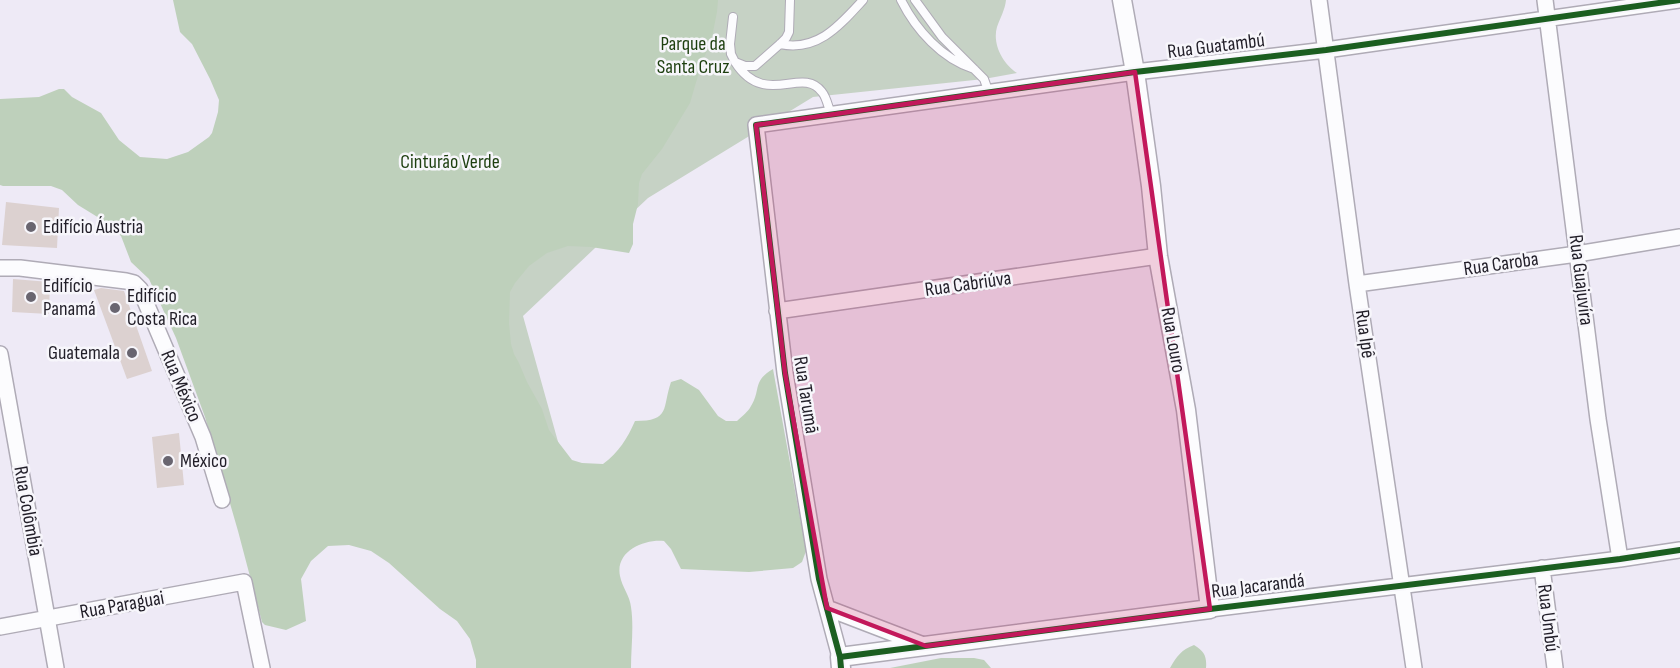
<svg xmlns="http://www.w3.org/2000/svg" width="1680" height="668" font-family="'Sofia Sans Condensed',sans-serif">
<style>
.green{fill:#c6d2c5}
.forest{fill:#bed0bb}
.building{fill:#dcd1d0}
.lines{fill:none;stroke-linecap:round;stroke-linejoin:round}
.service-casing{stroke:#afabb6;stroke-width:10}
.minor-casing{stroke:#afabb6;stroke-width:18}
.tertiary-casing{stroke:#afabb6;stroke-width:21}
.service{stroke:#fcfcfe;stroke-width:8}
.minor{stroke:#fcfcfe;stroke-width:15}
.tertiary{stroke:#fcfcfe;stroke-width:18}
.cycleway-casing{stroke:#f7f6fb;stroke-width:10}
.cycleway{stroke:#1b5e20;stroke-width:6}
.marked{fill:#c2185b;fill-opacity:0.2;stroke:#c2185b;stroke-width:4.5;stroke-linejoin:round}
.poi-dot{fill:#696570;stroke:#f7f6fb;stroke-width:2}
.labels{text-anchor:middle;dominant-baseline:central;stroke-width:5;stroke-linejoin:round;paint-order:stroke}
.park-label{font-size:20px;fill:#1d3f0f;stroke:#f7f6fb}
.street-label{font-size:20px;fill:#211e28;stroke:#f7f6fb}
.poi-label{font-size:20px;fill:#211e28;stroke:#f7f6fb;text-anchor:start}
</style>
<rect width="100%" height="100%" fill="#eeeaf6"/>
<!-- green -->
<path class="green" d="M 267,0 L 1006,0 C 1005,10 1000,18 997,27 C 992,44 1003,64 1017,73 L 984,79 L 813,97 L 648,198 L 523,316 L 621,668 Z"/>
<!-- forest -->
<path class="forest" d="M 173,0 L 718,0 L 717,12 L 711,42 L 702,62 L 690,103 L 662,149 L 642,174 L 639,183 L 638,204 L 633,224 L 633,244 L 629,253 L 591,247 L 568,246 L 547,253 L 529,266 L 515,283 L 510,292 L 509,323 L 511,344 L 514,354 L 519,363 L 527,382 L 542,409 L 549,430 L 572,460 L 582,463 L 603,464 C 619,452 627,439 635,421 C 671,421 662,408 671,382 L 681,379 L 699,390 L 718,416 L 726,421 L 737,421 C 742,416 748,412 751,406 C 761,391 752,381 773,369 L 806,551 L 802,562 L 793,568 L 749,572 L 681,569 L 671,549 L 664,541 C 644,539 615,551 620,576 C 622,587 630,596 631,607 C 634,627 631,648 631,668 L 476,668 L 476,660 L 470,639 L 457,621 L 440,609 L 389,563 L 371,551 L 349,545 L 328,546 L 311,561 L 301,579 L 306,621 L 286,630 L 265,625 L 262,622 L 238,531 L 205,417 L 176,338 L 149,279 L 131,262 L 121,236 L 104,221 L 78,205 L 62,190 L 51,186 L 3,186 L 0,185 L 0,99 L 39,97 L 59,89 L 64,89 L 72,97 L 101,113 L 119,140 L 140,157 L 167,159 L 188,152 L 209,137 L 212,133 L 218,112 L 219,100 L 210,79 L 192,44 L 180,32 Z
M 1194,645 C 1204,651 1207,656 1206,668 L 1170,668 C 1177,656 1181,650 1194,645 Z
M 941,658 L 974,658 L 984,660 L 991,668 L 890,668 Z"/>
<!-- building -->
<path class="building" d="M 6,202 L 59,208 L 57,248 L 2,245 Z
M 13,279 L 50,282 L 49,314 L 12,312 Z
M 101,288 L 124,291 L 152,371 L 127,379 L 94,290 Z
M 179,433 L 184,485 L 157,488 L 152,437 Z"/>
<g class="lines">
<!-- service casing -->
<g class="service-casing">
<path id="service" d="M 901,0 C 916,30 942,59 974,69
M 915,0 L 942,37 L 984,79 L 989,93
M 733,17 L 730,44 L 731,54 L 735,62 L 745,66 L 755,66 L 780,44 L 786,38 L 789,32 L 790,0
M 780,44 C 818,52 840,25 863,0
M 735,62 C 765,109 802,65 822,92 C 827,98 828,107 831,114"/>
</g>
<!-- minor casing -->
<g class="minor-casing">
<path id="minor" d="M 1319,0 L 1357,284 L 1414,668
M 1545,0 L 1598,419 L 1620,559
M 0,268 L 20,268 L 126,281 L 134,283 L 140,289 L 203,437 L 222,500
M 1357,284 L 1577,254 L 1680,237
M 777,311 L 1158,256
M 0,354 L 56,668
M 1542,568 L 1555,668
M 827,608 L 926,646
M 1210,609 L 1620,559 L 1680,550
M 0,627 L 244,582 L 262,668
M 840,657 L 819,579 L 785,373 L 756,125 L 1135,72 L 1326,50 L 1680,0"/>
</g>
<!-- tertiary casing -->
<g class="tertiary-casing">
<path id="tertiary" d="M 841,668 L 840,657 L 1210,609 L 1186,410 L 1158,256 L 1151,186 L 1135,72 L 1122,0"/>
</g>
<!-- service -->
<use href="#service" class="service"/>
<!-- minor -->
<use href="#minor" class="minor"/>
<!-- tertiary -->
<use href="#tertiary" class="tertiary"/>
<!-- cycleway casing -->
<g class="cycleway-casing">
<path id="cycleway" d="M 840,657 L 1210,609 L 1620,559 L 1680,550
M 841,668 L 840,657 L 819,579 L 785,373 L 756,125 L 1135,72 L 1326,50 L 1680,0"/>
</g>
<!-- cycleway -->
<use href="#cycleway" class="cycleway"/>
</g>
<!-- marked area -->
<path class="marked" d="M 1135,72 L 1210,609 L 926,646 L 827,608 L 785,373 L 756,125 Z"/>
<!-- markers -->
<g class="poi-dot">
<circle cx="31" cy="227" r="6"/>
<circle cx="31" cy="297" r="6"/>
<circle cx="115" cy="308" r="6"/>
<circle cx="132" cy="353" r="6"/>
<circle cx="168" cy="461" r="6"/>
</g>
<g class="labels">
<!-- park labels -->
<g class="park-label">
<text x="693" y="44">Parque da<tspan x="693" dy="23">Santa Cruz</tspan></text>
<text x="450" y="162">Cinturão Verde</text>
</g>
<!-- street labels -->
<g class="street-label">
<text transform="translate(1216 46) rotate(-7)">Rua Guatambú</text>
<text transform="translate(1501 264) rotate(-8)">Rua Caroba</text>
<text transform="translate(1581 280) rotate(83)">Rua Guajuvíra</text>
<text transform="translate(968 284) rotate(-8)">Rua Cabriúva</text>
<text transform="translate(1365 334) rotate(82)">Rua Ipê</text>
<text transform="translate(1173 340) rotate(80)">Rua Louro</text>
<text transform="translate(181 386) rotate(67)">Rua México</text>
<text transform="translate(806 395) rotate(81)">Rua Tarumã</text>
<text transform="translate(28 511) rotate(80)">Rua Colômbia</text>
<text transform="translate(1258 586) rotate(-7)">Rua Jacarandá</text>
<text transform="translate(122 605) rotate(-10)">Rua Paraguai</text>
<text transform="translate(1548 618) rotate(83)">Rua Umbú</text>
</g>
<!-- poi labels -->
<g class="poi-label">
<text x="43" y="227">Edifício Áustria</text>
<text x="43" y="286">Edifício<tspan x="43" dy="23">Panamá</tspan></text>
<text x="127" y="296">Edifício<tspan x="127" dy="23">Costa Rica</tspan></text>
<text x="120" y="353" text-anchor="end">Guatemala</text>
<text x="180" y="461">México</text>
</g>
</g>
</svg>
